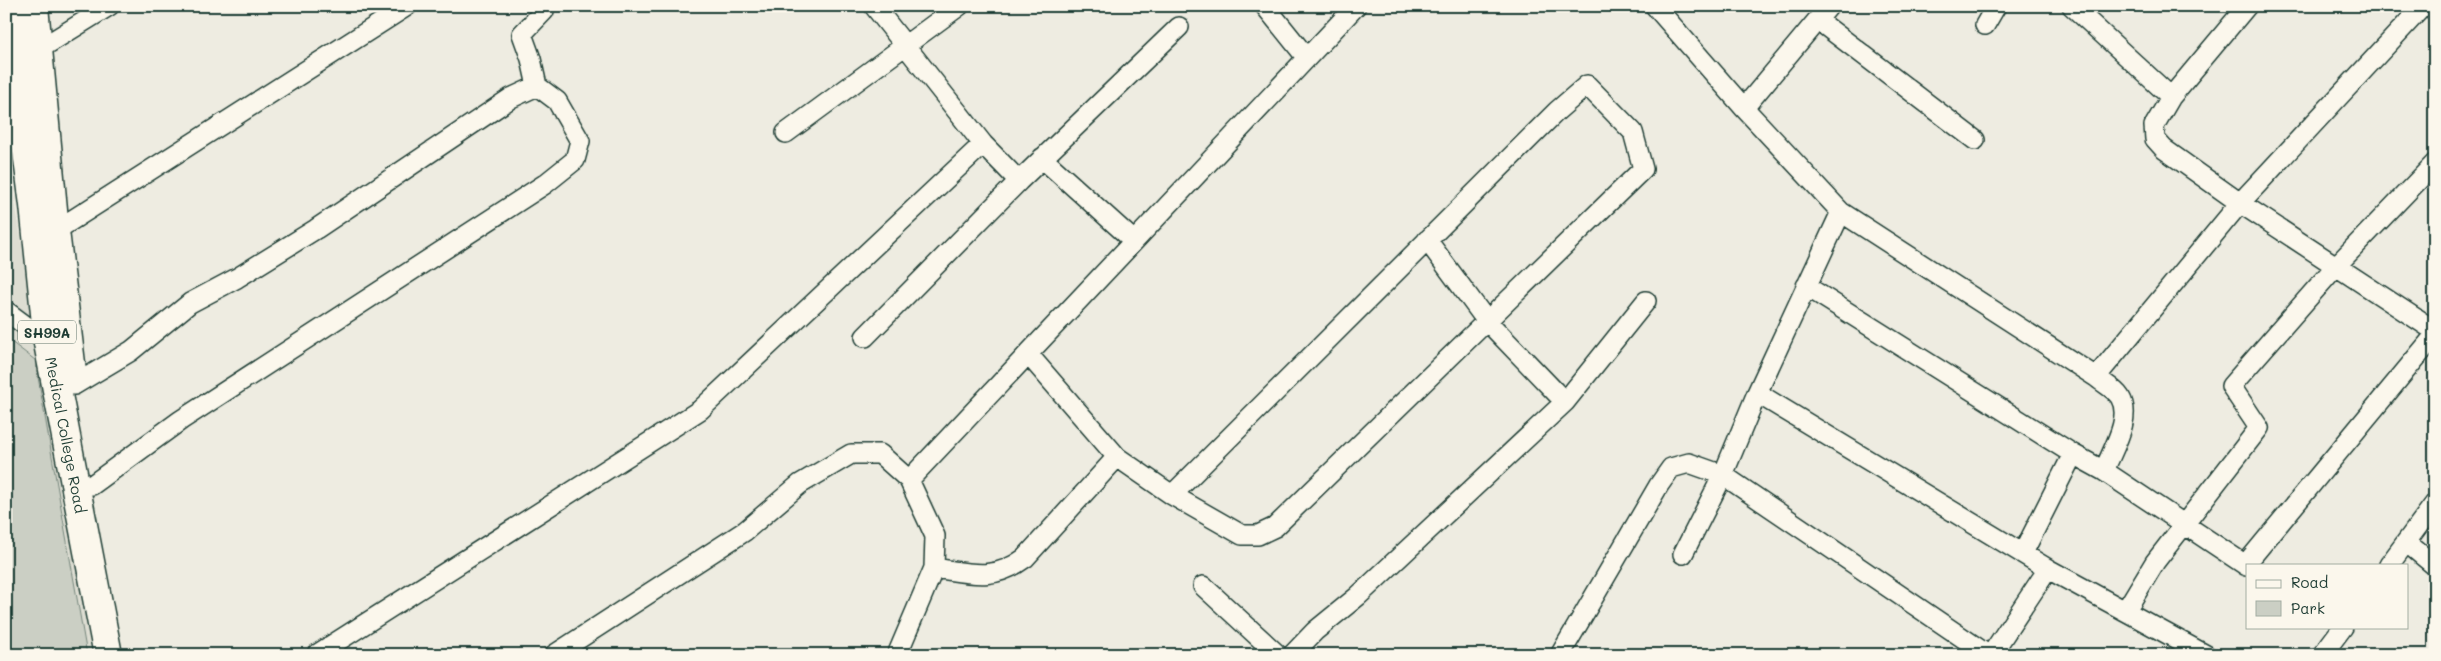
<svg xmlns="http://www.w3.org/2000/svg" width="2441" height="661" font-family="Mali,sans-serif">
<style>
.built{fill:#ddddd2}
.green{fill:#cbcfc4;stroke:#75867c}
.lines{fill:none;stroke-linecap:round;stroke-linejoin:round}
.street-casing{stroke:#1f3d34;stroke-width:22}
.primary-casing{stroke:#1f3d34;stroke-width:31}
.street{stroke:#fbf7ec;stroke-width:19}
.primary{stroke:#fbf7ec;stroke-width:28}
.labels{text-anchor:middle;dominant-baseline:central;stroke-width:4;stroke-linejoin:round;paint-order:stroke}
.shield{fill:#fbf7ec;stroke:#61756b;stroke-width:1}
.shield-label{font-size:14px;font-weight:bold;fill:#1f3d34}
.street-label{font-size:15px;fill:#1f3d34;stroke:#fbf7ec}
</style>
<rect width="100%" height="100%" fill="#eeece1"/>
<filter id="ink" filterUnits="userSpaceOnUse"><feTurbulence type="fractalNoise" baseFrequency=".02" numOctaves="2"/><feDisplacementMap in="SourceGraphic" scale="10" xChannelSelector="R" yChannelSelector="G"/><feConvolveMatrix kernelMatrix="1 2 1 2 8 2 1 2 1" color-interpolation-filters="sRGB"/></filter>
<g filter="url(#ink)">
<!-- built -->
<path class="built" d="M 6,148 L 55,443 L 92,655 L 6,655 Z"/>
<!-- green -->
<path class="green" d="M 6,338 L 35,360 L 87,655 L 6,655 Z"/>
<g class="lines">
<!-- street casing -->
<g class="street-casing">
<path id="street" d="M 874,6 L 983,144 L 1019,181
M 1265,6 L 1306,57
M 1655,6 L 1744,108 L 1841,212 L 2096,377 C 2103,383 2115,389 2120,397 C 2133,418 2112,450 2104,471
M 2072,6 L 2171,97
M 2247,6 L 2171,97 L 2154,126 L 2155,139 L 2164,149 L 2240,203 L 2435,331
M 1819,21 L 1975,140
M 1985,25 L 1996,6
M 38,50 L 109,6
M 537,86 L 531,59 L 522,34 L 544,11 L 541,6
M 1744,108 L 1829,6
M 786,133 L 959,6
M 1042,158 L 1134,241
M 55,231 L 407,6
M 1427,240 L 1486,320 L 1565,402
M 1806,286 L 2073,454 L 2104,471 L 2247,566
M 6,311 L 53,346
M 865,337 L 1019,181 L 1179,27
M 1028,354 L 1117,457
M 2096,377 L 2240,203 L 2423,6
M 74,385 L 131,351 L 190,303 L 237,278 L 316,229 L 511,98 L 537,86 L 557,101 L 580,141 L 575,160 L 545,184 L 181,420 L 92,485
M 1757,393 L 2048,569 L 2206,655
M 909,480 L 1356,6
M 2406,542 L 2435,566
M 2023,553 L 2073,454
M 1683,554 L 1723,475 L 1757,393 L 1841,212
M 2245,565 L 2435,335
M 2389,565 L 2435,503
M 934,568 C 970,573 993,582 1025,558 L 1117,457 L 1172,495 L 1557,111 L 1587,85 L 1633,132 L 1643,169 L 1275,527 L 1258,535 L 1242,535 L 1172,495
M 1203,586 L 1278,655
M 2126,610 L 2155,562 L 2259,428 L 2231,386 L 2336,266 L 2435,163
M 316,655 L 700,410 L 983,144
M 554,655 L 745,531 L 800,484 L 851,454 L 880,454 L 909,480 L 935,536 L 934,568 L 897,655
M 1292,655 L 1315,631 L 1358,596 L 1565,402 L 1646,301
M 1560,655 L 1659,485 L 1671,468 L 1689,463 L 1723,475 L 1988,655
M 1991,655 L 2048,569
M 2322,655 L 2343,627"/>
</g>
<!-- primary casing -->
<g class="primary-casing">
<path id="primary" d="M 8,6 L 34,205 L 48,343 L 108,655
M 34,6 L 55,231 L 73,380"/>
</g>
<!-- street -->
<use href="#street" class="street"/>
<!-- primary -->
<use href="#primary" class="primary"/>
</g>
</g>
<g class="labels">
<!-- shield labels -->
<rect class="shield" x="18" y="320.5" width="58" height="23" rx="4"/>
<g class="shield-label">
<text x="47" y="332">SH99A</text>
</g>
<!-- street labels -->
<g class="street-label">
<text transform="translate(66 435) rotate(79)">Medical College Road</text>
</g>
</g>
<!-- margin -->
<rect width="2441" height="661" fill="none" stroke="#fbf7ec" stroke-width="25"/>
<rect x="12" y="12" width="2416" height="636" fill="none" stroke="#1f3d34" stroke-width="2" filter="url(#ink)"/>
<!-- legend -->
<rect x="2246" y="564" width="162" height="65" fill="#fbf7ec" stroke="#a3ada2"/>
<rect x="2256" y="580" width="25" height="8" fill="#fbf7ec" stroke="#a3ada2"/>
<text x="2291" y="588" font-size="15" fill="#1f3d34">Road</text>
<rect x="2256" y="601" width="25" height="15" fill="#cbcfc4" stroke="#a3ada2"/>
<text x="2291" y="614" font-size="15" fill="#1f3d34">Park</text>
</svg>
